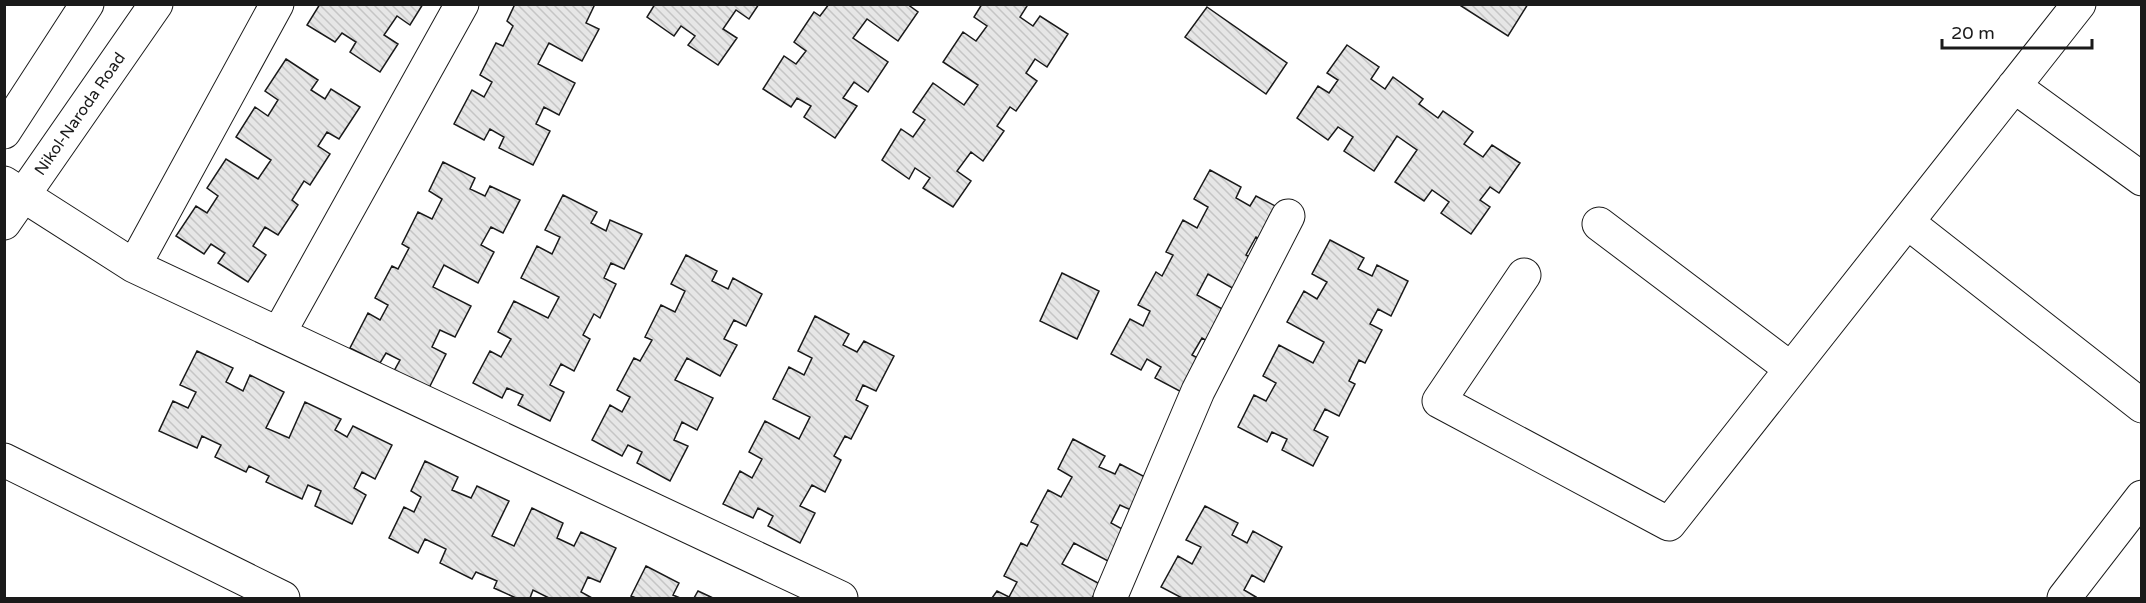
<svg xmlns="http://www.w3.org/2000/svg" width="2146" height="603" font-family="'Varela Round',sans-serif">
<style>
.building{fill:url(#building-back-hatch);stroke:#1a1a1a;stroke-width:1.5}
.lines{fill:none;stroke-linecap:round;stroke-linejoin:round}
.minor-casing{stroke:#1a1a1a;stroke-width:35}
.secondary-casing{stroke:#1a1a1a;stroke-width:35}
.minor{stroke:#fff;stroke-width:33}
.secondary{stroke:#fff;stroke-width:33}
.labels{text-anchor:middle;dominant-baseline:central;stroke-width:4.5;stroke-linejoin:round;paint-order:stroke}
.street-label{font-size:16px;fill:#1a1a1a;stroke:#fff}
</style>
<defs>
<pattern id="building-back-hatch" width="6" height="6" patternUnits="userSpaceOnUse" patternTransform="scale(1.5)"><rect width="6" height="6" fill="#e6e6e6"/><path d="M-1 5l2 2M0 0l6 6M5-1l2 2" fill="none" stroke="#c5c5c5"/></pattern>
</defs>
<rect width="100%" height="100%" fill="#fff"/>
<!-- building -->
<path class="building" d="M 320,4 L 423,4 L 410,25 L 397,16 L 384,35 L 398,44 L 380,72 L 350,52 L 356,42 L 342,33 L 335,42 L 307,25 Z
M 515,4 L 595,4 L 586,23 L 599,29 L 582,61 L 549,43 L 538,64 L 575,83 L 559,115 L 544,107 L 536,124 L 550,131 L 533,165 L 499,148 L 504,137 L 490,129 L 484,140 L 454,124 L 472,90 L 484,97 L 492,82 L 480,75 L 496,43 L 503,46 L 513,26 L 507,21 Z
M 655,4 L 759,4 L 749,19 L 736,10 L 723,29 L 737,38 L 718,65 L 688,45 L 695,36 L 681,26 L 674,36 L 647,17 Z
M 829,4 L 907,4 L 918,12 L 898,41 L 867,19 L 853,38 L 888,62 L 868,92 L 854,82 L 843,98 L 857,106 L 835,138 L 804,117 L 811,106 L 797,98 L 791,107 L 763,89 L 784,56 L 796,64 L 806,51 L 794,42 L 814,12 L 820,16 Z
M 982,4 L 1024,4 L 1027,6 L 1020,17 L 1033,26 L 1040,16 L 1068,34 L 1047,67 L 1035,59 L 1026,73 L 1037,81 L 1016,111 L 1010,107 L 997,126 L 1004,131 L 983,161 L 971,152 L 957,171 L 971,181 L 953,207 L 923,188 L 930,178 L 915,168 L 909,179 L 882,160 L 901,129 L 913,137 L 925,120 L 913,112 L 933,83 L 964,105 L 978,85 L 943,62 L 963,32 L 976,41 L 987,26 L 974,17 Z
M 1458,4 L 1528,4 L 1508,36 Z
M 1207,7 L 1287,63 L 1266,94 L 1185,37 Z
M 1347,45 L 1379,67 L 1371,79 L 1385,89 L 1393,77 L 1423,99 L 1419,104 L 1438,118 L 1443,111 L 1473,132 L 1464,144 L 1483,157 L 1492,145 L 1520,163 L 1499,193 L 1490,187 L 1480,200 L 1490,207 L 1471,234 L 1441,213 L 1449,202 L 1432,190 L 1424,201 L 1395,182 L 1417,150 L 1397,136 L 1374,171 L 1344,151 L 1353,137 L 1338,127 L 1328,140 L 1297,118 L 1318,86 L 1329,93 L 1338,80 L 1327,73 Z
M 286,59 L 318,80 L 311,90 L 325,99 L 331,89 L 360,107 L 339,139 L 327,132 L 318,146 L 330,154 L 310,185 L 304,181 L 292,200 L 298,205 L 278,235 L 265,227 L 253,246 L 266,255 L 248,282 L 218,263 L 225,253 L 211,244 L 204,254 L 176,236 L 196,206 L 207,213 L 218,196 L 207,188 L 226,159 L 258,179 L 271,160 L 236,137 L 255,107 L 268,116 L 278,100 L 265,91 Z
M 443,162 L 475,178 L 470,189 L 485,196 L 490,186 L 520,200 L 503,233 L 491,227 L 481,245 L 494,252 L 478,283 L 444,265 L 433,287 L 471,306 L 455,337 L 440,330 L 432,347 L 446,354 L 429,388 L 394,371 L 400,360 L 386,353 L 380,363 L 350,348 L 368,313 L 380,320 L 388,305 L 375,298 L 392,266 L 398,269 L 409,248 L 402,244 L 418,212 L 432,219 L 442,199 L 429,191 Z
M 1210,170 L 1241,187 L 1236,198 L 1250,206 L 1256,196 L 1285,211 L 1268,244 L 1256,237 L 1246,255 L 1258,262 L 1241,293 L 1208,274 L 1197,295 L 1233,315 L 1216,346 L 1202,338 L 1192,355 L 1207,363 L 1189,396 L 1155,378 L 1161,367 L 1147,359 L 1141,370 L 1111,354 L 1130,319 L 1143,326 L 1150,311 L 1138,305 L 1156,272 L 1162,276 L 1173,255 L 1166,252 L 1183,220 L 1197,228 L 1208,207 L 1194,199 Z
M 563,195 L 597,212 L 591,223 L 606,231 L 610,220 L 642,234 L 624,269 L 611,263 L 604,278 L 616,284 L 600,318 L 594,314 L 583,335 L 590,339 L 574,371 L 561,364 L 550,385 L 564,392 L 550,421 L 518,405 L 523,395 L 507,388 L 502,398 L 473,383 L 490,351 L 501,357 L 511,339 L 498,332 L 514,301 L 548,318 L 559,297 L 521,278 L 537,246 L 552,254 L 560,237 L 545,230 Z
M 1330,240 L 1364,258 L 1358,269 L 1372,276 L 1377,265 L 1408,281 L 1391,316 L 1378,309 L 1370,324 L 1382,330 L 1365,363 L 1359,360 L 1349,381 L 1355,384 L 1339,416 L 1325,409 L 1314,430 L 1328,437 L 1313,466 L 1282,450 L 1287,439 L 1272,432 L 1267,442 L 1238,427 L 1254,395 L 1266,401 L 1276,383 L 1263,376 L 1279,345 L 1313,363 L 1324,342 L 1287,322 L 1304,291 L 1317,299 L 1327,282 L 1312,274 Z
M 686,255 L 717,271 L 712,281 L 728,289 L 733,278 L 762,294 L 746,326 L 734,320 L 724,339 L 737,345 L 720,376 L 687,358 L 675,380 L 713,398 L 697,430 L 682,422 L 674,440 L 688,446 L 670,481 L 637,463 L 642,452 L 628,445 L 622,456 L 592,440 L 610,405 L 622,412 L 630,397 L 617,390 L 634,358 L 640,361 L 652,340 L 645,337 L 661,305 L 675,312 L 685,291 L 671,284 Z
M 1062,273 L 1099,291 L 1077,339 L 1040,321 Z
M 815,316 L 849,334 L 843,345 L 857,352 L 864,341 L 894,356 L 876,391 L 863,385 L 856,400 L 868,406 L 851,439 L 845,436 L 834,456 L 841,460 L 825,492 L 812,485 L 800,506 L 815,513 L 800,543 L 768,526 L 773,516 L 758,508 L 753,518 L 723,504 L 740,471 L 752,478 L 762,459 L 749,452 L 765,421 L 799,439 L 810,417 L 773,399 L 789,367 L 804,375 L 812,358 L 798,351 Z
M 197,351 L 233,368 L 226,382 L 243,391 L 250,375 L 284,392 L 266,428 L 289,438 L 305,402 L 341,419 L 335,430 L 347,437 L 353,426 L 392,445 L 375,479 L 362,472 L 354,488 L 366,495 L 352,524 L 315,506 L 321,491 L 308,485 L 302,499 L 266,482 L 269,476 L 249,466 L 246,472 L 215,457 L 221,445 L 202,436 L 197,448 L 159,431 L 173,401 L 188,408 L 196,392 L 180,385 Z
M 1073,439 L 1105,456 L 1099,467 L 1115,474 L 1120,464 L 1149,479 L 1133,511 L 1120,505 L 1111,523 L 1124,530 L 1108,561 L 1074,543 L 1062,564 L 1100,584 L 1092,598 L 992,598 L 997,591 L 1009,597 L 1017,582 L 1004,576 L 1021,543 L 1027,546 L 1038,525 L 1031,522 L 1048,490 L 1061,497 L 1072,477 L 1058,469 Z
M 425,461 L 458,477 L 452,490 L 471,498 L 477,486 L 509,501 L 492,536 L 514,546 L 532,508 L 563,523 L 557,538 L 574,546 L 581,532 L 616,548 L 600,582 L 588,577 L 581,592 L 592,598 L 549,598 L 533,590 L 530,598 L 516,598 L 494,588 L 497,581 L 476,572 L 472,579 L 440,563 L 446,549 L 425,539 L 418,553 L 389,538 L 404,507 L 414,512 L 421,497 L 411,491 Z
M 1205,506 L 1238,523 L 1232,535 L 1247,543 L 1253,531 L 1282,547 L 1264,582 L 1252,575 L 1244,590 L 1256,597 L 1255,598 L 1182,598 L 1161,587 L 1178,556 L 1192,564 L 1201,547 L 1186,540 Z
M 646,566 L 679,583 L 673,595 L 680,598 L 636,598 L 631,596 Z
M 698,591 L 713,598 L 694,598 Z"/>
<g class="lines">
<!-- minor casing -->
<g class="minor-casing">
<path id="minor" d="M 2014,86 L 2142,179
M 4,183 L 134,266 L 841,598
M 1907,222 L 2142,406
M 1599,224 L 1791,369
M 134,266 L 277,4
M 1524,275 L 1439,401 L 1669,524 L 2079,4
M 279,333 L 462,4
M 4,460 L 283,598
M 1110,598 L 1198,391 L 1288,216
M 2064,598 L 2142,497"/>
</g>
<!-- secondary casing -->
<g class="secondary-casing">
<path id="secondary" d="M 4,132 L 87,4
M 4,223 L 156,4"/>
</g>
<!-- minor -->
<use href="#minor" class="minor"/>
<!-- secondary -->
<use href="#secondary" class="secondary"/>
</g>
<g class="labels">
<!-- street labels -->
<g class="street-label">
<text transform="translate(80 114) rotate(-55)">Nikol-Naroda Road</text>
</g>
</g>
<!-- border -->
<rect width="2146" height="603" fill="none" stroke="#1a1a1a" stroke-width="12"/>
<!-- scale -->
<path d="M1942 39v9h150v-9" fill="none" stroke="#1a1a1a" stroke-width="3"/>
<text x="1951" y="39" font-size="18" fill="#1a1a1a" stroke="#ffffff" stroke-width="4.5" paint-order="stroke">20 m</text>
</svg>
